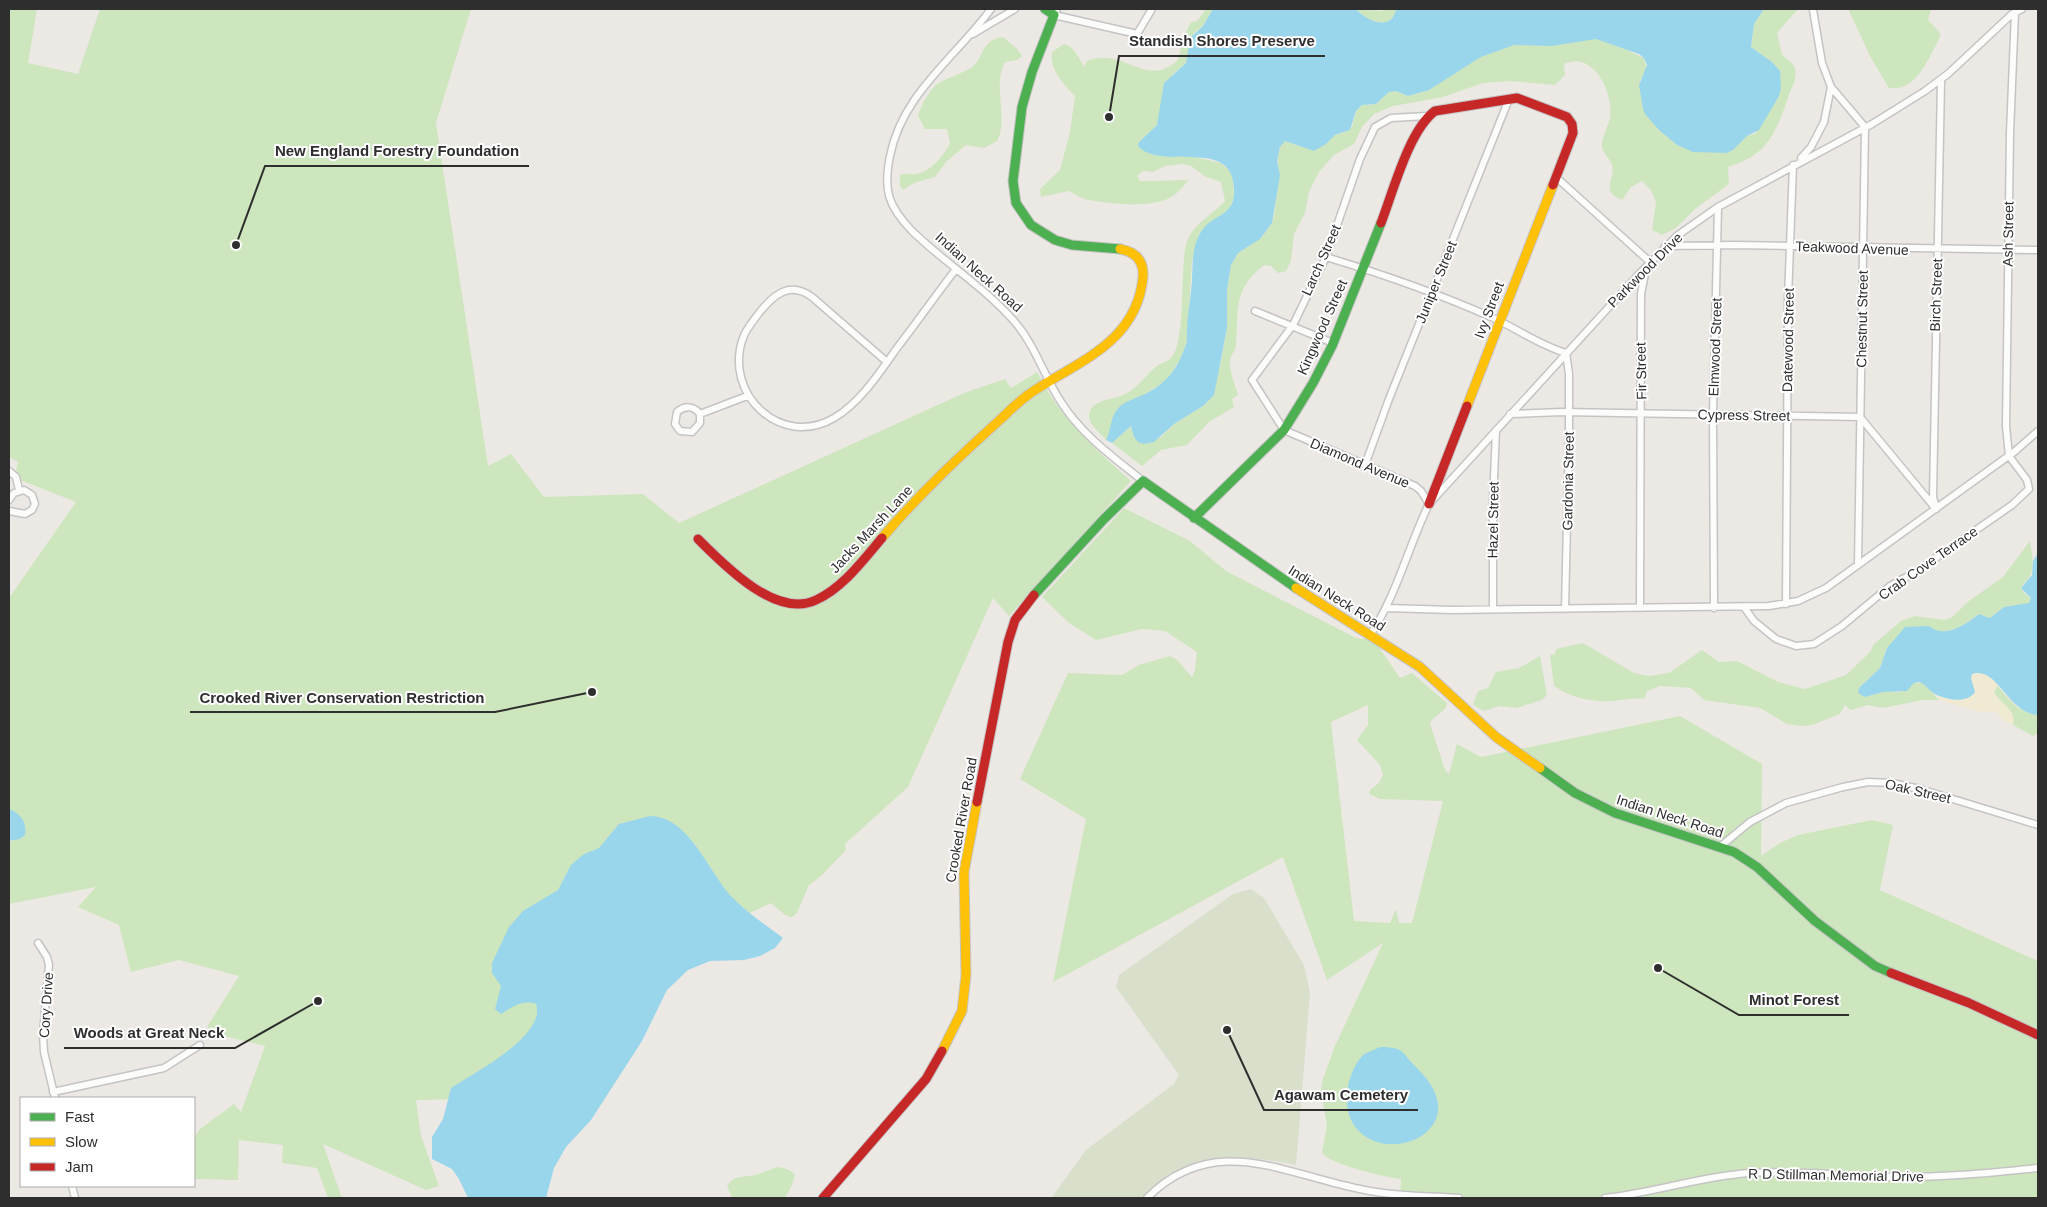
<svg xmlns="http://www.w3.org/2000/svg" width="2047" height="1207" font-family="Helvetica,sans-serif">
<style>
.green{fill:#cee6be;fill-rule:evenodd}
.sand{fill:#f0ead3}
.cemetery{fill:#d8e0cc}
.water{fill:#99d6ec}
.lines{fill:none;stroke-linecap:round;stroke-linejoin:round}
.street-casing{stroke:#c5c4c5;stroke-width:9}
.fast-casing{stroke:#c5c4c5;stroke-width:11}
.slow-casing{stroke:#c5c4c5;stroke-width:11}
.jam-casing{stroke:#c5c4c5;stroke-width:11}
.street{stroke:#fcfcfb;stroke-width:6}
.fast{stroke:#4caf50;stroke-width:9}
.slow{stroke:#ffc107;stroke-width:9}
.jam{stroke:#c62828;stroke-width:9}
.labels{text-anchor:middle;dominant-baseline:central;stroke-width:4;stroke-linejoin:round;paint-order:stroke}
.street-label{font-size:14px;fill:#2e2e2e;stroke:#fff}
.leader{fill:none;stroke:#2e2e2e;stroke-width:2}
.callout-dot{fill:#2e2e2e;stroke:#fff;stroke-width:2}
.callout-label{font-size:15px;text-anchor:middle;font-weight:bold;fill:#2e2e2e;stroke:#fff;stroke-width:4;stroke-linejoin:round;paint-order:stroke}
</style>
<rect width="100%" height="100%" fill="#ece8e4"/>
<!-- green -->
<path class="green" d="M 9,9 L 37,9 L 28,63 L 78,74 L 100,9 L 471,9 L 436,123 L 488,466 L 511,454 L 544,497 L 643,494 L 679,523 L 964,393 L 1005,379 L 1011,388 L 1037,372 C 1061,419 1092,446 1131,481 L 1009,616 L 993,598 L 908,787 L 845,844 L 846,850 L 820,877 L 809,885 L 797,913 L 792,917 L 785,915 L 771,903 L 717,929 L 522,1098 L 416,1100 L 421,1136 L 439,1186 L 426,1190 L 323,1144 L 342,1198 L 328,1198 L 317,1168 L 282,1163 L 283,1145 L 239,1140 L 238,1180 L 194,1179 L 194,1138 L 200,1129 L 234,1104 L 241,1112 L 265,1046 L 215,1034 L 207,1027 L 239,976 L 179,960 L 131,972 L 119,925 L 78,907 L 96,887 L 9,904 L 9,841 L 14,841 L 13,811 L 9,809 L 9,598 L 76,502 L 15,478 L 18,462 L 9,457 Z
M 1206,9 L 1213,9 L 1203,26 L 1194,33 L 1186,63 L 1172,75 L 1157,125 L 1139,142 L 1154,155 L 1191,156 L 1221,163 L 1230,171 L 1233,177 L 1234,197 L 1229,210 L 1213,221 L 1192,261 L 1187,341 L 1183,355 L 1167,380 L 1145,394 L 1123,405 L 1106,440 C 1100,433 1088,424 1089,415 C 1090,400 1112,400 1123,395 C 1138,389 1145,375 1157,366 C 1161,363 1167,362 1171,358 C 1186,343 1180,268 1186,245 C 1192,223 1211,217 1225,201 L 1221,182 L 1206,177 L 1191,166 L 1183,164 L 1165,166 L 1153,172 L 1143,171 L 1137,176 L 1140,181 L 1189,180 C 1184,185 1179,192 1173,196 C 1153,209 1111,204 1089,200 C 1081,199 1075,194 1069,191 L 1041,197 L 1040,189 L 1060,170 L 1070,132 L 1075,96 C 1064,85 1049,69 1052,52 L 1064,44 C 1074,46 1079,58 1084,67 L 1087,61 C 1123,46 1146,90 1178,60 L 1183,38 L 1191,22 L 1197,21 Z
M 1356,9 L 1382,11 L 1384,9 L 1396,9 C 1392,32 1366,21 1356,9 Z
M 1764,9 L 1798,9 L 1777,33 L 1782,54 C 1786,60 1792,61 1795,68 C 1798,80 1791,87 1788,98 C 1775,134 1768,155 1728,167 L 1729,184 L 1695,209 L 1676,228 L 1662,235 L 1652,230 L 1656,202 L 1651,190 L 1642,181 L 1631,187 L 1622,200 C 1599,191 1616,180 1612,165 C 1610,159 1604,154 1602,148 C 1601,138 1608,127 1610,118 C 1614,94 1594,50 1564,64 L 1565,75 L 1555,85 L 1511,81 L 1483,83 L 1443,97 L 1393,106 L 1374,114 L 1362,127 L 1354,144 L 1334,155 L 1319,172 L 1309,192 L 1305,213 L 1294,234 L 1291,261 L 1286,271 L 1278,273 L 1271,266 L 1264,265 C 1232,290 1239,311 1236,346 C 1235,352 1231,355 1230,360 C 1229,371 1235,385 1238,395 L 1232,399 L 1234,407 L 1209,422 L 1187,445 L 1161,450 L 1142,466 L 1112,443 L 1131,426 L 1134,437 L 1160,438 L 1174,424 L 1203,406 L 1220,366 L 1227,328 L 1227,290 L 1231,265 L 1238,253 L 1251,245 L 1274,217 L 1279,170 L 1277,161 L 1280,147 L 1285,141 L 1299,146 L 1326,144 L 1335,135 L 1343,133 L 1352,127 L 1356,111 L 1362,105 L 1376,104 L 1389,92 L 1396,91 L 1408,96 L 1429,90 L 1480,57 L 1514,45 L 1596,39 L 1605,40 L 1644,58 L 1647,71 L 1640,80 L 1645,114 L 1677,145 L 1697,152 L 1733,150 L 1747,136 L 1755,134 L 1779,96 L 1772,62 L 1751,47 L 1754,24 Z
M 1848,9 L 1931,9 L 1928,20 L 1940,33 L 1940,37 C 1929,57 1917,92 1889,88 L 1871,58 Z
M 1003,37 L 1017,49 L 1022,56 L 1017,60 L 1005,62 C 992,85 1009,119 997,141 L 984,148 L 966,145 L 946,162 L 935,177 L 914,183 L 903,190 L 900,186 L 900,175 C 906,172 910,175 916,174 C 930,172 944,156 950,143 L 947,129 L 925,129 L 918,116 C 921,106 930,88 939,83 C 949,77 961,74 971,68 C 984,59 980,40 1003,37 Z
M 1124,508 L 1190,541 L 1226,571 L 1356,638 L 1374,640 L 1400,678 L 1412,673 L 1447,703 C 1447,712 1433,715 1430,724 L 1445,770 L 1449,774 L 1457,744 L 1481,757 L 1680,716 L 1762,764 L 1761,856 L 1780,843 L 1798,835 L 1872,820 L 1893,825 L 1880,890 L 2038,961 L 2038,1198 L 1400,1198 L 1401,1179 C 1387,1178 1329,1164 1322,1153 L 1327,1125 L 1321,1093 L 1322,1082 L 1334,1048 L 1383,943 L 1327,980 L 1283,857 L 1053,982 L 1086,819 L 1020,779 L 1068,673 L 1122,675 L 1139,665 L 1170,656 L 1177,660 L 1192,677 L 1195,670 L 1197,652 L 1165,631 L 1142,629 L 1096,640 L 1069,623 L 1042,597 ZM 1368,705 L 1368,725 L 1357,740 L 1380,765 L 1383,775 L 1379,783 L 1370,790 L 1369,794 L 1380,799 L 1443,801 L 1412,923 L 1399,923 L 1396,909 L 1390,923 L 1354,921 L 1331,722 Z
M 2030,541 C 2033,561 2037,572 2021,587 L 2024,593 L 2031,598 L 2029,604 L 2004,607 L 1990,618 L 1979,614 C 1965,625 1945,639 1929,626 L 1894,640 L 1887,648 L 1880,668 L 1859,688 L 1865,697 L 1883,692 L 1900,692 L 1914,683 L 1923,683 L 1939,700 L 1923,700 L 1883,708 L 1868,705 L 1851,710 L 1845,705 L 1840,714 L 1812,725 L 1802,726 L 1787,724 L 1760,708 L 1704,700 L 1691,688 L 1660,686 L 1647,691 L 1644,699 C 1636,698 1629,699 1621,700 C 1600,704 1572,699 1554,686 L 1550,655 L 1555,654 L 1556,649 L 1583,643 L 1634,673 L 1649,676 L 1669,673 L 1702,650 L 1719,662 L 1737,661 L 1778,682 L 1805,689 L 1811,687 L 1846,675 L 1870,652 L 1874,644 L 1901,621 L 1915,616 L 1944,620 L 1951,618 L 1969,601 L 2003,577 Z
M 1540,656 L 1547,695 L 1542,700 L 1516,708 L 1500,706 L 1484,711 L 1473,705 L 1478,691 L 1488,688 L 1496,672 L 1519,668 Z
M 1997,685 C 2008,698 2019,714 2038,715 L 2038,733 L 2033,736 L 2013,725 L 2013,716 L 1994,693 Z
M 778,1167 L 787,1169 L 795,1174 L 792,1185 L 785,1198 L 732,1198 L 727,1186 C 735,1174 743,1178 755,1175 C 763,1173 770,1169 778,1167 Z"/>
<!-- sand -->
<path class="sand" d="M 1975,672 L 1990,676 L 1997,685 L 1994,693 C 1999,703 2018,710 2013,725 L 2004,721 L 1996,712 L 1981,712 L 1939,700 L 1937,695 L 1956,700 L 1973,684 L 1971,678 Z"/>
<!-- cemetery -->
<path class="cemetery" d="M 1251,889 L 1264,898 L 1304,965 L 1310,993 L 1296,1165 C 1233,1153 1190,1151 1141,1198 L 1051,1198 L 1086,1150 L 1174,1084 L 1179,1075 L 1116,987 L 1119,975 L 1233,894 Z"/>
<!-- water -->
<path class="water" d="M 1213,9 L 1356,9 C 1366,21 1392,32 1396,9 L 1764,9 L 1754,24 L 1751,47 L 1772,62 L 1780,71 L 1781,88 L 1779,96 L 1759,130 L 1747,136 L 1733,150 L 1726,153 L 1693,152 L 1677,145 L 1659,130 L 1645,114 L 1643,109 L 1639,85 L 1647,65 L 1644,58 L 1639,54 L 1596,39 L 1552,46 L 1514,45 L 1481,57 L 1429,90 L 1408,96 L 1396,91 L 1389,92 L 1376,104 L 1362,105 L 1356,111 L 1350,130 L 1335,135 L 1326,144 L 1314,151 L 1285,141 L 1280,147 L 1277,161 L 1280,175 L 1272,223 L 1260,239 L 1238,253 L 1231,265 L 1227,290 L 1227,328 L 1214,395 L 1203,406 L 1174,424 L 1154,442 L 1144,444 L 1138,442 L 1134,437 L 1131,426 L 1112,443 L 1106,440 C 1111,431 1110,420 1116,411 C 1123,401 1135,399 1145,394 C 1168,383 1180,365 1187,341 C 1186,325 1189,308 1191,292 C 1194,271 1189,248 1203,229 C 1213,215 1233,216 1234,194 C 1237,133 1162,173 1138,146 L 1139,142 L 1157,125 L 1164,83 L 1186,63 L 1190,38 L 1203,26 Z
M 2038,553 L 2038,715 C 2008,714 1998,666 1972,674 L 1971,678 L 1975,692 C 1967,704 1947,700 1935,694 C 1929,691 1926,684 1919,682 L 1914,683 L 1907,691 L 1883,692 L 1865,697 L 1858,693 L 1859,688 L 1880,668 L 1887,648 L 1905,627 L 1929,626 C 1945,639 1965,625 1979,614 L 1990,618 L 2004,607 L 2029,603 L 2031,598 L 2021,588 L 2032,575 L 2033,561 Z
M 9,809 C 21,814 27,822 25,835 L 20,839 L 9,841 Z
M 650,816 C 689,816 709,873 732,897 C 747,913 766,925 783,938 L 775,948 L 760,956 L 744,960 L 710,961 L 688,970 L 667,990 L 642,1041 L 591,1120 L 566,1147 L 554,1168 L 546,1198 L 468,1198 L 459,1179 L 452,1169 L 432,1159 L 432,1137 L 443,1119 L 451,1088 C 473,1073 547,1036 536,1004 C 523,999 512,1007 501,1014 L 495,1009 L 501,986 L 492,973 L 492,963 L 509,927 L 523,911 L 558,890 L 571,865 L 584,854 L 599,848 L 619,824 Z
M 1380,1047 C 1406,1047 1401,1053 1417,1068 C 1478,1127 1391,1168 1357,1129 C 1340,1110 1346,1073 1363,1055 C 1367,1052 1375,1050 1380,1047 Z"/>
<g class="lines">
<!-- street casing -->
<g class="street-casing">
<path id="street" d="M 991,9 C 955,58 902,94 890,156 C 883,190 888,206 912,231 C 945,263 984,287 1014,321 C 1035,345 1044,376 1061,402 C 1081,434 1114,458 1143,481
M 1057,9 L 1054,15 L 1137,34 L 1152,9
M 973,34 L 1015,9
M 1831,87 L 1865,127 L 1858,565
M 1427,116 L 1391,118 L 1375,127 L 1360,159 L 1326,257 L 1293,325 L 1252,380 L 1284,430 L 1415,486 L 1421,491 L 1429,504
M 1801,158 L 1811,147 L 1824,122 L 1831,87 L 1822,63 L 1813,10
M 1557,178 L 1650,262 L 1645,274 L 1641,294 L 1640,608
M 1665,246 L 1736,245 L 2038,250
M 1326,257 C 1382,274 1437,293 1491,317 C 1516,328 1539,345 1566,353 L 1569,374 L 1569,437 L 1565,609
M 1255,311 L 1333,343
M 887,362 L 812,297 C 790,281 774,294 759,313 C 754,320 746,329 743,338 C 723,394 781,449 834,418 C 860,403 880,372 897,348 C 917,322 936,295 956,269
M 700,414 L 700,423 L 692,432 L 680,431 L 675,424 L 677,412 C 685,405 694,406 700,414 L 747,396
M 1510,414 L 1562,412 L 1860,417 L 1936,509
M 1365,465 L 1389,399 L 1509,99
M 9,471 L 16,477 L 19,490
M 9,500 L 14,493 L 24,490 L 32,495 L 35,504 L 32,510 L 25,514 L 9,511
M 1936,507 L 1933,497 L 1941,81
M 1786,604 L 1788,299 L 1793,165
M 1744,607 L 1754,621 L 1776,639 L 1796,646 L 1814,644 L 1842,626 L 1890,586 L 1917,571 L 2012,505 L 2029,489 L 2027,480 L 2009,456 L 2006,426 L 2010,133 L 2015,12
M 1387,608 L 1452,610 L 1769,606 L 1798,601 L 1826,588 L 2014,452 L 2038,431
M 1714,608 L 1713,414 L 1718,207
M 1493,609 L 1493,501 L 1496,430
M 1370,635 C 1397,595 1408,547 1429,504 L 1640,273 L 1678,235 L 1718,207 L 1872,124 L 1925,91 L 1949,73 L 2012,14 L 2022,9
M 1721,846 L 1750,822 L 1786,803 L 1843,787 L 1868,782 L 1892,783 L 1920,789 L 2038,825
M 38,943 L 47,957 L 49,965 L 43,1034 L 44,1052 L 55,1098
M 53,1092 L 164,1068 L 200,1045
M 72,1186 L 75,1198
M 1147,1198 C 1214,1131 1284,1174 1360,1189 C 1392,1196 1426,1196 1459,1198
M 1605,1198 C 1654,1193 1701,1176 1750,1173 C 1796,1170 1841,1176 1887,1177 C 1937,1178 1988,1173 2038,1168"/>
</g>
<!-- fast casing -->
<g class="fast-casing">
<path id="fast" d="M 1045,9 L 1054,15 L 1032,72 L 1022,107 L 1013,181 L 1016,203 L 1031,225 L 1055,240 L 1072,245 L 1120,249
M 1194,518 L 1284,430 L 1313,383 L 1332,346 L 1381,223
M 1034,595 L 1104,519 L 1143,481 L 1296,588
M 1540,768 L 1575,793 L 1615,813 L 1734,852 L 1757,867 L 1815,921 L 1875,966 L 1891,973"/>
</g>
<!-- slow casing -->
<g class="slow-casing">
<path id="slow" d="M 1467,406 L 1553,185
M 882,538 C 919,494 961,455 1003,417 C 1012,408 1022,399 1032,392 C 1079,361 1137,342 1143,277 C 1144,261 1136,252 1120,249
M 1296,588 L 1420,667 L 1496,737 L 1540,768
M 942,1051 L 962,1011 L 966,975 L 964,872 L 977,802"/>
</g>
<!-- jam casing -->
<g class="jam-casing">
<path id="jam" d="M 1381,223 C 1393,192 1409,130 1435,111 L 1517,98 L 1567,117 L 1572,124 L 1573,133 L 1553,185
M 1429,504 L 1467,406
M 698,539 C 724,565 776,619 816,600 C 843,588 864,559 882,538
M 977,802 L 1008,642 L 1015,620 L 1034,595
M 1891,973 L 1969,1003 L 2038,1035
M 823,1198 L 926,1079 L 942,1051"/>
</g>
<!-- street -->
<use href="#street" class="street"/>
<!-- fast -->
<use href="#fast" class="fast"/>
<!-- slow -->
<use href="#slow" class="slow"/>
<!-- jam -->
<use href="#jam" class="jam"/>
</g>
<g class="labels">
<!-- street labels -->
<g class="street-label">
<text transform="translate(2008 234) rotate(-89)">Ash Street</text>
<text transform="translate(1852 248) rotate(2)">Teakwood Avenue</text>
<text transform="translate(1321 260) rotate(-66)">Larch Street</text>
<text transform="translate(1645 270) rotate(-45)">Parkwood Drive</text>
<text transform="translate(979 272) rotate(42)">Indian Neck Road</text>
<text transform="translate(1436 282) rotate(-68)">Juniper Street</text>
<text transform="translate(1936 295) rotate(-88)">Birch Street</text>
<text transform="translate(1489 310) rotate(-69)">Ivy Street</text>
<text transform="translate(1862 319) rotate(-89)">Chestnut Street</text>
<text transform="translate(1322 327) rotate(-66)">Kingwood Street</text>
<text transform="translate(1788 340) rotate(-89)">Datewood Street</text>
<text transform="translate(1715 347) rotate(-88)">Elmwood Street</text>
<text transform="translate(1641 371) rotate(-91)">Fir Street</text>
<text transform="translate(1744 415) rotate(1)">Cypress Street</text>
<text transform="translate(1360 463) rotate(23)">Diamond Avenue</text>
<text transform="translate(1568 481) rotate(-89)">Gardonia Street</text>
<text transform="translate(1493 520) rotate(-89)">Hazel Street</text>
<text transform="translate(871 529) rotate(-47)">Jacks Marsh Lane</text>
<text transform="translate(1928 563) rotate(-35)">Crab Cove Terrace</text>
<text transform="translate(1337 598) rotate(32)">Indian Neck Road</text>
<text transform="translate(1918 791) rotate(13)">Oak Street</text>
<text transform="translate(1670 816) rotate(18)">Indian Neck Road</text>
<text transform="translate(961 820) rotate(-80)">Crooked River Road</text>
<text transform="translate(46 1005) rotate(-86)">Cory Drive</text>
<text transform="translate(1836 1175) rotate(1)">R D Stillman Memorial Drive</text>
</g>
</g>
<!-- callouts -->
<path class="leader" d="M1109 117L1119 56H1325M236 245L265 166H529M592 692L495 712H190M1658 968L1739 1015H1849M318 1001L235 1048H64M1227 1030L1264 1110H1418"/>
<g class="callout-dot">
<circle cx="1109" cy="117" r="5"/>
<circle cx="236" cy="245" r="5"/>
<circle cx="592" cy="692" r="5"/>
<circle cx="1658" cy="968" r="5"/>
<circle cx="318" cy="1001" r="5"/>
<circle cx="1227" cy="1030" r="5"/>
</g>
<g class="callout-label">
<text x="1222" y="46">Standish Shores Preserve</text>
<text x="397" y="156">New England Forestry Foundation</text>
<text x="342" y="703">Crooked River Conservation Restriction</text>
<text x="1794" y="1005">Minot Forest</text>
<text x="149" y="1038">Woods at Great Neck</text>
<text x="1341" y="1100">Agawam Cemetery</text>
</g>
<!-- border -->
<rect width="2047" height="1207" fill="none" stroke="#2e2e2e" stroke-width="20"/>
<!-- legend -->
<rect x="20" y="1097" width="175" height="90" fill="#ffffff" stroke="#ababab"/>
<rect x="30" y="1113" width="25" height="8" fill="#4caf50" stroke="#ababab"/>
<text x="65" y="1122" font-size="15" fill="#2e2e2e">Fast</text>
<rect x="30" y="1138" width="25" height="8" fill="#ffc107" stroke="#ababab"/>
<text x="65" y="1147" font-size="15" fill="#2e2e2e">Slow</text>
<rect x="30" y="1163" width="25" height="8" fill="#c62828" stroke="#ababab"/>
<text x="65" y="1172" font-size="15" fill="#2e2e2e">Jam</text>
</svg>
